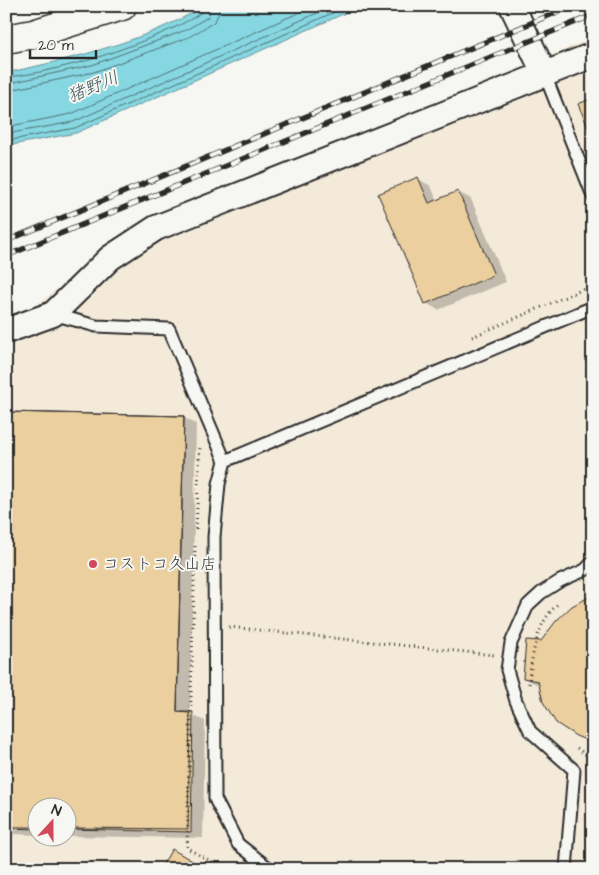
<svg xmlns="http://www.w3.org/2000/svg" width="599" height="875" font-family="'Architects Daughter','Klee One',sans-serif">
<style>
.built{fill:#f3ead9;fill-rule:evenodd}
.water{fill:#86d7e1;stroke:#629298}
.shadow{fill:#0003}
.lines{fill:none;stroke-linecap:round;stroke-linejoin:round}
.shore{stroke:#4f7074;stroke-width:1}
.building{fill:#ebcf9f;stroke:#2b2b2b}
.service-casing{stroke:#2b2b2b;stroke-width:15}
.minor-casing{stroke:#2b2b2b;stroke-width:28}
.secondary-casing{stroke:#2b2b2b;stroke-width:31}
.path{stroke:#2b2b2b;stroke-width:3;stroke-dasharray:1 4;stroke-linecap:butt}
.service{stroke:#f6f6f2;stroke-width:11}
.minor{stroke:#f6f6f2;stroke-width:24}
.secondary{stroke:#f6f6f2;stroke-width:28}
.rail-casing{stroke:#2b2b2b;stroke-width:5.5}
.rail{stroke:#f6f6f2;stroke-width:4;stroke-dasharray:11;stroke-linecap:butt}
.poi-dot{fill:#d1495b;stroke:#f6f6f2;stroke-width:2}
.labels{text-anchor:middle;dominant-baseline:central;stroke-width:4;stroke-linejoin:round;paint-order:stroke}
.poi-label{font-size:16px;fill:#2b2b2b;stroke:#f6f6f2;text-anchor:start}
.water-label{font-size:18px;font-style:italic;fill:#425658;stroke:#f6f6f2}
</style>
<rect width="100%" height="100%" fill="#f6f6f2"/>
<filter id="ink" filterUnits="userSpaceOnUse"><feTurbulence type="fractalNoise" baseFrequency=".02" numOctaves="2"/><feDisplacementMap in="SourceGraphic" scale="10" xChannelSelector="R" yChannelSelector="G"/><feConvolveMatrix kernelMatrix="1 2 1 2 8 2 1 2 1" color-interpolation-filters="sRGB"/></filter>
<g filter="url(#ink)">
<!-- built -->
<path class="built" d="M 593,38 L 593,869 L 6,869 L 6,316 L 40,303 L 134,225 ZM 38,808 L 68,808 L 68,838 L 38,838 Z"/>
<!-- water -->
<path class="water" d="M 204,6 L 361,6 L 76,133 L 6,146 L 6,73 C 74,58 144,42 204,6 Z"/>
<!-- shadow -->
<path class="shadow" d="M 418,179 L 431,186 L 437,201 L 458,192 L 471,199 L 506,282 L 438,310 L 426,303 Z
M 6,413 L 183,417 L 196,424 L 190,714 L 205,721 L 203,838 L 68,836 L 68,808 L 38,808 L 38,835 L 6,834 Z
M 593,597 L 593,744 L 576,735 L 540,686 L 524,678 L 542,643 Z
M 593,851 L 593,869 L 591,869 Z"/>
<g class="lines">
<!-- shore -->
<path class="shore" d="M 6,77 C 33,75 63,67 89,60 C 107,55 204,21 206,6
M 6,84 L 92,65 L 186,30 L 208,17 L 212,6
M 6,91 L 94,72 L 189,37 L 214,22 L 218,15 L 220,6
M 6,127 L 71,114 L 314,6
M 6,134 L 73,122 L 333,6
M 6,141 L 75,128 L 348,6"/>
</g>
<!-- building -->
<path class="building" d="M 593,98 L 593,139 L 578,104 Z
M 418,177 L 429,203 L 458,191 L 494,275 L 425,304 L 378,194 Z
M 6,412 L 184,416 L 177,712 L 193,712 L 191,832 L 68,829 L 68,808 L 38,808 L 38,829 L 6,828 Z
M 6,412 L 184,416 L 177,712 L 190,713 L 188,829 L 68,828 L 68,808 L 38,808 L 38,827 L 6,827 Z
M 591,596 L 593,596 L 593,743 L 576,736 L 556,723 L 543,702 L 538,681 L 523,678 L 526,640 L 541,641 L 556,621 L 572,606 Z
M 172,849 L 206,869 L 160,869 Z"/>
<g class="lines">
<!-- service casing -->
<g class="service-casing">
<path id="service" d="M 545,75 L 593,196
M 53,314 L 96,326 L 169,329 L 225,461 L 219,484 L 214,537 L 215,799 L 238,844 L 270,869
M 225,461 L 593,307
M 566,869 L 574,770 L 530,731 L 516,701 L 507,670 L 511,643 L 528,605 L 541,593 L 560,581 L 585,570 L 593,562"/>
</g>
<!-- minor casing -->
<g class="minor-casing">
<path id="minor" d="M 512,6 L 545,75
M 6,331 L 53,314 L 110,258 L 156,228 L 593,55"/>
</g>
<!-- secondary casing -->
<g class="secondary-casing">
<path id="secondary" d="M 6,39 L 33,34 L 122,6"/>
</g>
<!-- path -->
<path class="path" d="M 472,337 L 593,285
M 196,529 L 200,446
M 195,546 L 187,848 L 225,869
M 229,627 L 494,655
M 529,684 C 532,655 536,622 559,603
M 577,748 L 593,760"/>
<!-- service -->
<use href="#service" class="service"/>
<!-- minor -->
<use href="#minor" class="minor"/>
<!-- secondary -->
<use href="#secondary" class="secondary"/>
<!-- rail casing -->
<g class="rail-casing">
<path id="rail" d="M 6,241 L 572,6
M 6,256 L 593,15"/>
</g>
<!-- rail -->
<use href="#rail" class="rail"/>
</g>
</g>
<!-- markers -->
<circle class="poi-dot" cx="93" cy="564" r="5"/>
<g class="labels">
<!-- poi labels -->
<g class="poi-label">
<text x="103" y="564">コストコ久山店</text>
</g>
<!-- water labels -->
<g class="water-label">
<text transform="translate(93 87) rotate(-23)">猪野川</text>
</g>
</g>
<!-- margin -->
<rect width="599" height="875" fill="none" stroke="#f6f6f2" stroke-width="25"/>
<rect x="12" y="12" width="574" height="850" fill="none" stroke="#2b2b2b" stroke-width="2" filter="url(#ink)"/>
<!-- north arrow -->
<g transform="translate(52 822) rotate(21)"><circle r="24" fill="#f6f6f2" stroke="#a5a5a2"/>
<path d="M0-4L9 19L0 12L-9 19Z" fill="#d1495b"/>
<text y="-8" font-size="14" font-weight="bold" text-anchor="middle" fill="#2b2b2b">N</text>
</g>
<!-- scale -->
<path d="M30 50v8h66v-8" fill="none" stroke="#2b2b2b" stroke-width="2.5"/>
<text x="38" y="50" font-size="15" fill="#2b2b2b" stroke="#f6f6f2" stroke-width="4" paint-order="stroke">20 m</text>
</svg>
